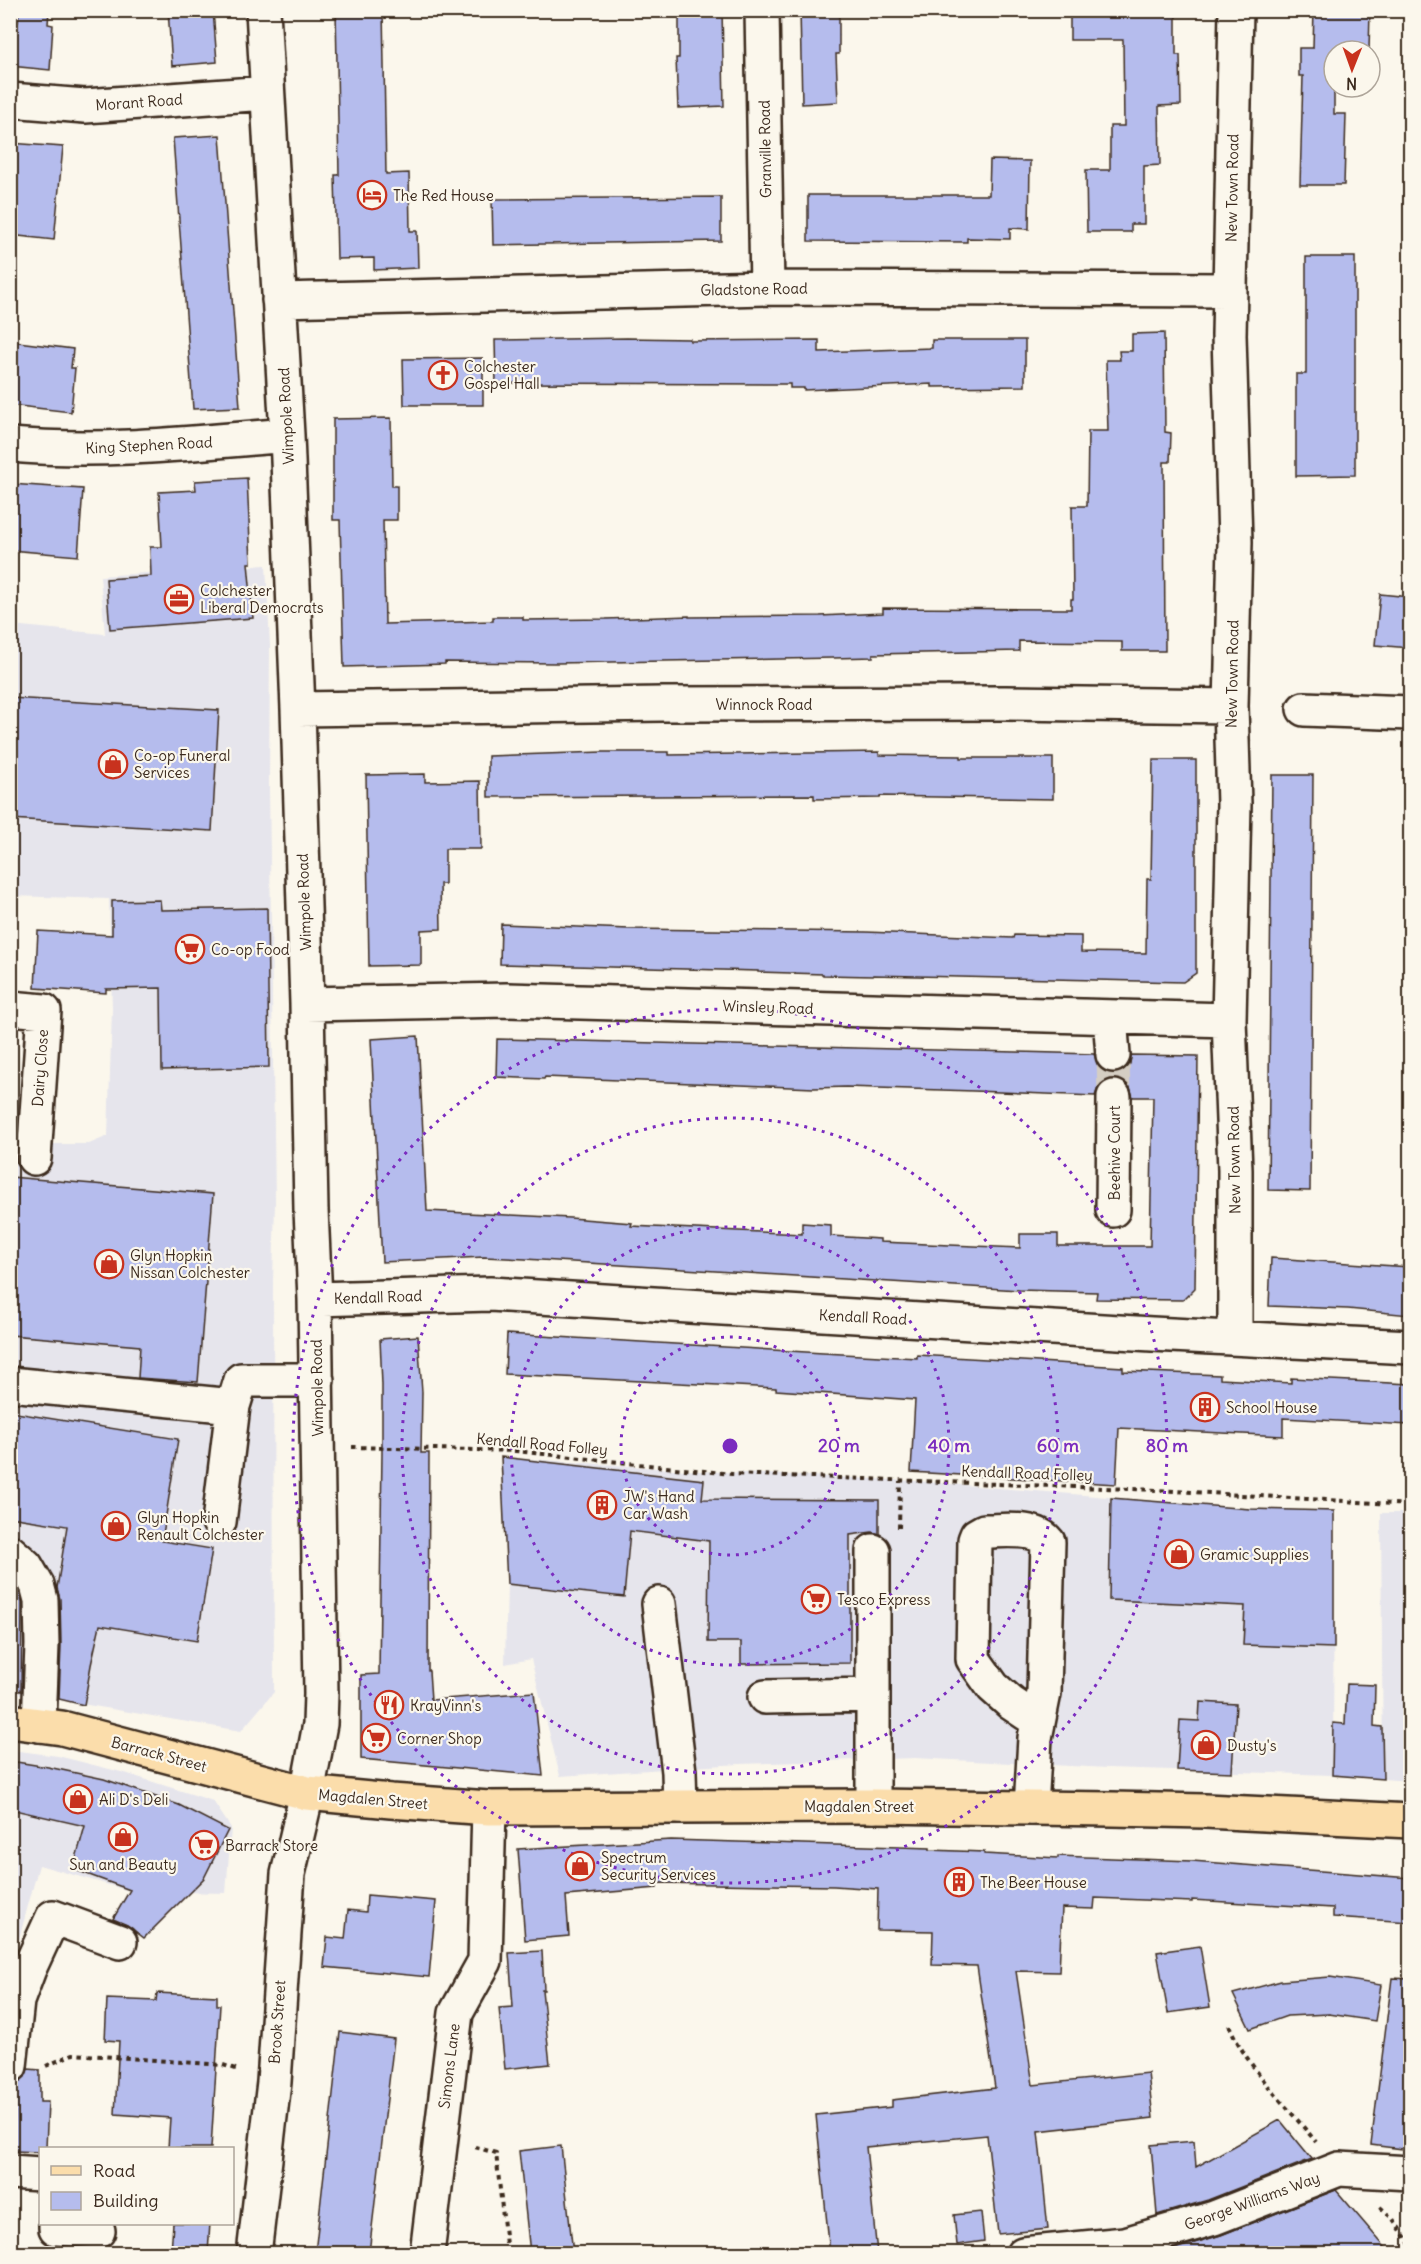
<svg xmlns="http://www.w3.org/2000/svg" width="1421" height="2264" font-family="Delius,sans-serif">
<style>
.built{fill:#e6e5ec}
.building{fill:#b5bced;stroke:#3b2a1e;stroke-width:1.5}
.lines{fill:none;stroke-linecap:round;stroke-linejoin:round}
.minor-tunnel{stroke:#d5cec3;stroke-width:33;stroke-dasharray:33 16;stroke-linecap:butt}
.minor-casing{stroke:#3b2a1e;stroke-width:38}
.major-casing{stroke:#3b2a1e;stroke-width:38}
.path{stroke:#3b2a1e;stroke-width:4;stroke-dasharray:4.5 4.5;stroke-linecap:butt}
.minor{stroke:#fbf7ec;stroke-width:33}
.major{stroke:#fbddab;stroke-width:33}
.ring{fill:none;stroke:#7b2cbf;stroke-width:3;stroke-dasharray:3 6}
.labels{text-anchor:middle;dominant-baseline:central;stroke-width:4.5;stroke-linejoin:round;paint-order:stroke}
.street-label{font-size:15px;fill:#3b2a1e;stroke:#fbf7ec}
.poi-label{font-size:15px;fill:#3b2a1e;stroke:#fbf7ec;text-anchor:start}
.centre{fill:#7b2cbf;stroke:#fbf7ec;stroke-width:3}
.ring-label{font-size:18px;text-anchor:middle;font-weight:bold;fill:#7b2cbf;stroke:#fbf7ec;stroke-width:4.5;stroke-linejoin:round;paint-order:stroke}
</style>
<rect width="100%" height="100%" fill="#fbf7ec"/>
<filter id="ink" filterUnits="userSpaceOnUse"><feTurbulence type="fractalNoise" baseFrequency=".0167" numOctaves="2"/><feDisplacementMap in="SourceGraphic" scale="12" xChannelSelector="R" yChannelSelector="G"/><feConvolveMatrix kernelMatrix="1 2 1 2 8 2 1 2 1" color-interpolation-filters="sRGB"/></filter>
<g filter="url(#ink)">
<!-- built -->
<path class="built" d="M 266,565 L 270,646 L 269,787 L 275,1201 L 273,1282 L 274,1692 L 241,1731 L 11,1692 L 11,1144 L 89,1144 L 108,1136 L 112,1009 L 109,899 L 11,896 L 11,625 L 105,634 L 100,576 Z
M 501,1457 L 700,1471 L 915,1481 L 1250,1509 L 1334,1511 L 1333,1775 L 1108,1768 L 915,1758 L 739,1764 L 560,1776 L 531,1659 L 505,1664 L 507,1584 Z
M 1381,1513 L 1410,1513 L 1410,1781 L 1383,1779 Z
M 11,1750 L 58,1756 L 125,1773 L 213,1801 L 231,1828 L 226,1893 L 130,1891 L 39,1865 L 19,1939 L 11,1937 Z"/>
<!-- building -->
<path class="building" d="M 19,10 L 49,10 L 48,24 L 53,25 L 50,70 L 10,66 L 10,21 L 18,22 Z
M 168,10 L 213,10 L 217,62 L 172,66 Z
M 336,10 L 383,10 L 386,174 L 409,173 L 410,231 L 417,231 L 418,268 L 374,270 L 374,258 L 337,259 L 335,175 L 339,175 Z
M 679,10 L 722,10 L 724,106 L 678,108 L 676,58 L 679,58 Z
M 800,10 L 839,10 L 839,54 L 836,54 L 838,102 L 802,104 Z
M 1070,10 L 1176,10 L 1176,55 L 1180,55 L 1181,105 L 1159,106 L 1160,165 L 1144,166 L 1144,224 L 1131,224 L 1131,232 L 1087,232 L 1086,170 L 1110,170 L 1110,126 L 1124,126 L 1123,40 L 1070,40 Z
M 1314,10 L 1370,10 L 1369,51 L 1334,51 L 1334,114 L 1346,114 L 1344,185 L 1300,185 L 1303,76 L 1299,76 L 1299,48 L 1313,48 Z
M 220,135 L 240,407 L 193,409 L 173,138 Z
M 10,143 L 63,147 L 54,240 L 10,235 Z
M 990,160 L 1030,161 L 1029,229 L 1010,228 L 1010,239 L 967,238 L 967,242 L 808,241 L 808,195 L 989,195 Z
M 721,197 L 721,241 L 493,245 L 492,199 Z
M 1306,257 L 1355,257 L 1355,475 L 1296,476 L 1296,374 L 1306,374 Z
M 1164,333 L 1165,432 L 1171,433 L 1170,462 L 1164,462 L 1165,651 L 1122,651 L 1122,642 L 1019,641 L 1019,651 L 873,654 L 873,657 L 833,658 L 557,663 L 445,662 L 445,664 L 344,667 L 340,520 L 333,520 L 333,419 L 391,418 L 392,486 L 397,486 L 397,520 L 383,520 L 385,624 L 493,621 L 493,617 L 523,617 L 523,620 L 606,619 L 689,616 L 689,617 L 820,616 L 883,613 L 883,608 L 1071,609 L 1071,599 L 1073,599 L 1072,506 L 1087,506 L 1088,431 L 1108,431 L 1106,360 L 1120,360 L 1119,351 L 1132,351 L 1132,334 Z
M 627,338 L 690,339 L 690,341 L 819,340 L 819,352 L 932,348 L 932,340 L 1025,340 L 1025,386 L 932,387 L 932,384 L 804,390 L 804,388 L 790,388 L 790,384 L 496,383 L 495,340 Z
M 10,341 L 73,349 L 71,368 L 75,368 L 71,412 L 10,405 Z
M 483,358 L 483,405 L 404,405 L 403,359 Z
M 247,478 L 251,563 L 248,563 L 253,618 L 110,629 L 106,579 L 151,576 L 150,547 L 162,547 L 159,492 L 196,490 L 195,481 Z
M 10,484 L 83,489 L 78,556 L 10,550 Z
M 1380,594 L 1410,597 L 1410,648 L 1375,645 Z
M 10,698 L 219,710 L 212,831 L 10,819 Z
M 603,752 L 669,752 L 669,755 L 879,752 L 879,755 L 961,756 L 961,758 L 1053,758 L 1053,799 L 880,796 L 880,798 L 814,799 L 814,795 L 488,797 L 488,756 Z
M 1153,760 L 1196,760 L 1196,973 L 1183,982 L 873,975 L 873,976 L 823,975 L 823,974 L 758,972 L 758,971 L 500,964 L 501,924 L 629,929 L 866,932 L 1013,938 L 1014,935 L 1081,936 L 1081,952 L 1146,953 L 1147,879 L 1151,879 Z
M 425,774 L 425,782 L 480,781 L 481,849 L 445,849 L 445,884 L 440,884 L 441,929 L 421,930 L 421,965 L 369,966 L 366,775 Z
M 1272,775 L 1313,775 L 1310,1191 L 1268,1190 Z
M 160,900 L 161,910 L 267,908 L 269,1067 L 162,1070 L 161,988 L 106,989 L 106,993 L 35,988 L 38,931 L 112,935 L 112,901 Z
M 418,1036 L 427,1211 L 570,1218 L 632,1223 L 631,1226 L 802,1234 L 802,1223 L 831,1225 L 831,1236 L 880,1239 L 880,1242 L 1020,1248 L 1020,1234 L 1058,1234 L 1058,1246 L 1150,1246 L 1153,1097 L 1133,1097 L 1130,1087 L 1124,1081 L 1115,1078 L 1104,1081 L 1098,1088 L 1095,1096 L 974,1091 L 846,1087 L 814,1088 L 545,1077 L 544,1079 L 496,1077 L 497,1039 L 1094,1054 L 1098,1066 L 1105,1072 L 1114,1074 L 1124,1070 L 1130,1064 L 1131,1055 L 1198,1056 L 1195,1288 L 1183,1300 L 1096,1299 L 1097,1292 L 1019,1290 L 525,1259 L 484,1257 L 382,1262 L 371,1039 Z
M 10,1177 L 213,1194 L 198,1382 L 138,1378 L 140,1346 L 10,1335 Z
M 1271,1258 L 1410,1267 L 1410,1315 L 1348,1309 L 1269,1306 Z
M 507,1334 L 823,1353 L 917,1358 L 917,1355 L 1123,1367 L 1123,1371 L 1220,1375 L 1220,1379 L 1291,1383 L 1291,1378 L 1410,1384 L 1410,1425 L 1283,1418 L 1283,1436 L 1119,1428 L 1116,1484 L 911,1472 L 915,1400 L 776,1390 L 776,1388 L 505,1374 Z
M 418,1336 L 422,1392 L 421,1453 L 429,1453 L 428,1671 L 429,1671 L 431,1700 L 534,1692 L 543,1776 L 361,1759 L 361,1675 L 379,1674 L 382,1453 L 382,1385 L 380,1339 Z
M 10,1412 L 178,1439 L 162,1541 L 212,1549 L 197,1641 L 100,1625 L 91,1665 L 84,1705 L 59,1699 L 61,1645 L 60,1599 L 57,1588 L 67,1526 L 10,1517 Z
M 501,1457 L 704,1480 L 702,1499 L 879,1500 L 879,1534 L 872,1532 L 850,1535 L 850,1663 L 741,1664 L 741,1642 L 708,1642 L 709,1541 L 630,1531 L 624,1597 L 507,1584 Z
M 1111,1498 L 1250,1509 L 1334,1511 L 1334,1648 L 1243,1645 L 1245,1606 L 1109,1600 Z
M 10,1593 L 20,1593 L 22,1603 L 21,1691 L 10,1689 Z
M 1347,1684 L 1375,1685 L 1374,1726 L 1382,1727 L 1383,1779 L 1332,1775 L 1333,1723 L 1345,1724 Z
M 1200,1702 L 1236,1704 L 1232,1772 L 1177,1770 L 1180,1720 L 1199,1721 Z
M 10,1761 L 48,1767 L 104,1779 L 179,1805 L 228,1830 L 204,1878 L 144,1938 L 127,1925 L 113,1919 L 130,1890 L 73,1869 L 85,1826 L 10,1809 Z
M 671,1840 L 930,1848 L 930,1850 L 984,1852 L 984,1854 L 1058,1858 L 1058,1856 L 1192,1861 L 1410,1878 L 1410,1922 L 1333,1917 L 1333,1908 L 1192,1900 L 1192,1902 L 1095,1898 L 1094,1909 L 1062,1908 L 1059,1972 L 1016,1971 L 1033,2085 L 1148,2073 L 1153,2118 L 1038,2131 L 1048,2229 L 998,2234 L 987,2135 L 866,2147 L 877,2253 L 830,2253 L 816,2115 L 892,2107 L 892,2100 L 995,2088 L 977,1966 L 932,1965 L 933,1931 L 877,1930 L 878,1889 L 834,1886 L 657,1883 L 657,1888 L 566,1896 L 569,1936 L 525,1940 L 518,1849 Z
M 367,1895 L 436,1901 L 429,1977 L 324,1967 L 327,1937 L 345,1939 L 348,1910 L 366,1912 Z
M 1200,1946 L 1210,2007 L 1168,2013 L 1157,1952 Z
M 542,1951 L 544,1990 L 542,1990 L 550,2064 L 505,2069 L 499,2008 L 513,2007 L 509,1953 Z
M 1330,1977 L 1381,1985 L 1375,2021 L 1329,2014 L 1287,2016 L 1250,2029 L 1233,1994 L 1281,1981 Z
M 1392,1978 L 1410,1979 L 1410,2150 L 1371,2145 Z
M 157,1993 L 217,1996 L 217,2005 L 220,2005 L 211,2148 L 168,2148 L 170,2118 L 115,2114 L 119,2041 L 105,2040 L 107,1999 L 156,2001 Z
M 340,2032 L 394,2039 L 369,2253 L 315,2253 Z
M 28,2069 L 40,2070 L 40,2102 L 48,2102 L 46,2148 L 40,2148 L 40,2152 L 13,2151 L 16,2084 L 25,2077 Z
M 1280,2120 L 1312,2159 L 1208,2200 L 1157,2215 L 1151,2145 L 1194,2141 L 1196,2167 Z
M 561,2146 L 573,2253 L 530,2253 L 519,2151 Z
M 1336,2190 L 1390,2253 L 1161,2253 L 1221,2235 Z
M 981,2212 L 984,2241 L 957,2245 L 954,2215 Z
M 173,2223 L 210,2223 L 208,2253 L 171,2253 Z"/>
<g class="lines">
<!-- minor-tunnel -->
<path class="minor-tunnel" d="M 1113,1055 L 1114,1097"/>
<!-- minor casing -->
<g class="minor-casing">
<path id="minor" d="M 762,10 L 767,288
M 10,100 L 85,106 L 267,93
M 279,300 L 767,288 L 1229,290
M 10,445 C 104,453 195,443 287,435
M 298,709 L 663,704 L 1005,703 L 1231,706
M 1304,709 L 1410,713
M 307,1004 L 507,1000 L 1229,1020
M 10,1008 L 44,1011 L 34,1158
M 1110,1017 L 1113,1055
M 1113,1210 L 1114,1097
M 315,1299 L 490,1294 L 1152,1334 L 1410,1347
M 1235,1337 L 1235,1170 L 1229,1020 L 1234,804 L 1231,706 L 1235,542 L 1229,335 L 1236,10
M 10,1384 L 233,1406
M 219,1522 L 233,1406 L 241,1380 L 317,1380
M 873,1551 L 873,1806
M 10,1552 L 26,1566 L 37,1585 L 41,1600 L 42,1645 L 39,1725
M 659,1604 L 679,1772 L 680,1807
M 765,1697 L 873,1695
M 1031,1808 L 1035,1738 L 1044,1693 L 1048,1542 C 1036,1526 1003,1531 984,1531 L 977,1535 L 975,1540 L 973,1659 L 993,1687 L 1011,1703 L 1038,1721
M 10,2066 L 17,2001 L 29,1969 L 53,1917 L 120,1942
M 10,2172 L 40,2174
M 56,2224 L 56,2228 L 98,2231
M 254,2254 L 274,2082 L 288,1874 L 307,1793 L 320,1724 L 321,1694 L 315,1299 L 311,1210 L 307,1004 L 298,709 L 287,435 L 263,10
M 427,2254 L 456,2013 L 485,1961 L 489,1808
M 1023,2254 L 1125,2244 L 1214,2218 L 1339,2169 L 1410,2173"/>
</g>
<!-- major casing -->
<g class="major-casing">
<path id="major" d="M 10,1721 L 62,1728 L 307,1793 L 391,1801 L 489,1808 L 873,1806 L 1112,1809 L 1205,1811 L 1410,1821"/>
</g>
<!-- path -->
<path class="path" d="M 352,1447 L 516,1451 L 732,1474 L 1158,1490 L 1410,1505
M 899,1528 L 900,1481
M 1229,2025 C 1248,2069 1286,2105 1316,2142
M 46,2066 L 73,2054 L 223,2065 L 239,2070
M 475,2147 L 496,2153 L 507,2254
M 1380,2207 L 1393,2219 L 1410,2244"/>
<!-- minor -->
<use href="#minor" class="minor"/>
<!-- major -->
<use href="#major" class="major"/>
</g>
</g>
<!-- distance rings -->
<g class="ring">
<circle cx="730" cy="1446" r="109"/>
<circle cx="730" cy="1446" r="219"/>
<circle cx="730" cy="1446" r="328"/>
<circle cx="730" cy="1446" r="437"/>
</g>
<!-- icons -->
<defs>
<g id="hotel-ring" transform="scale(1.5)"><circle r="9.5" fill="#fbf7ec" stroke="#c8321e" stroke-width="1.5"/><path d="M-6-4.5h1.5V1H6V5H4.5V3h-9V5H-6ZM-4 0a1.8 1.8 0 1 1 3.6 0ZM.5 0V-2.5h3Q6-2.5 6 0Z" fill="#c8321e"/></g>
<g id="church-ring" transform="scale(1.5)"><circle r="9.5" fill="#fbf7ec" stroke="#c8321e" stroke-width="1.5"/><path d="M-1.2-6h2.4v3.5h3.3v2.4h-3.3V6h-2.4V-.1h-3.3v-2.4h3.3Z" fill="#c8321e"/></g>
<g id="office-ring" transform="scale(1.5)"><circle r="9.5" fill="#fbf7ec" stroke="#c8321e" stroke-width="1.5"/><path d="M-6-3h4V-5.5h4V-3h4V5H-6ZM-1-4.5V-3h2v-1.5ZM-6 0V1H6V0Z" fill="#c8321e"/></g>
<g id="shop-ring" transform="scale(1.5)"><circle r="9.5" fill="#fbf7ec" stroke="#c8321e" stroke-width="1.5"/><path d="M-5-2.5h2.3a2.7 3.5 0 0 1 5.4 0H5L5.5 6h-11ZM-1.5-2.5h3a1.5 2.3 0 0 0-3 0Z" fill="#c8321e"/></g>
<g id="supermarket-ring" transform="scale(1.5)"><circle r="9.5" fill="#fbf7ec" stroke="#c8321e" stroke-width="1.5"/><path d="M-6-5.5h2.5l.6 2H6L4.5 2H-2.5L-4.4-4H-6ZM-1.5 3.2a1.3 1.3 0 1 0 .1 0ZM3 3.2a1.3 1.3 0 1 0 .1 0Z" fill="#c8321e"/></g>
<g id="building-ring" transform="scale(1.5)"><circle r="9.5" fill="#fbf7ec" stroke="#c8321e" stroke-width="1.5"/><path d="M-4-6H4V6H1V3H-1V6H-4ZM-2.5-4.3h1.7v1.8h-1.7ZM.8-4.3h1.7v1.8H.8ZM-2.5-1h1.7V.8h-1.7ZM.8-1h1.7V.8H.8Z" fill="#c8321e"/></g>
<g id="restaurant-ring" transform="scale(1.5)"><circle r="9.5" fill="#fbf7ec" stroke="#c8321e" stroke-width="1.5"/><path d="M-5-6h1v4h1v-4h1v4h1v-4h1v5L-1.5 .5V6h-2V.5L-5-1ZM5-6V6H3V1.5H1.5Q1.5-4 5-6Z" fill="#c8321e"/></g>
</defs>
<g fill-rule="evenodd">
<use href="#hotel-ring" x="372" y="195"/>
<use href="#church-ring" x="443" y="375"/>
<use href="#office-ring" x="179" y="599"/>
<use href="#shop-ring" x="113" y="764"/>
<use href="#supermarket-ring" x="190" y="949"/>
<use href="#shop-ring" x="109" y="1264"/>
<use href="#building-ring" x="1205" y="1407"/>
<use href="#building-ring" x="602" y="1505"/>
<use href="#shop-ring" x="116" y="1526"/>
<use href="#shop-ring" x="1179" y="1554"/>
<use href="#supermarket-ring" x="816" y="1599"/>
<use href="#restaurant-ring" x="389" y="1705"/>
<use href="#supermarket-ring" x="376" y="1738"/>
<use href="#shop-ring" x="1206" y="1745"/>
<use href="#shop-ring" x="78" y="1799"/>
<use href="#shop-ring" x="123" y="1837"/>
<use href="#supermarket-ring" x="204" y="1845"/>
<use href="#shop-ring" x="580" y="1866"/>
<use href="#building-ring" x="959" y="1882"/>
</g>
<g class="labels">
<!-- street labels -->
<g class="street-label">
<text transform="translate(139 102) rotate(-4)">Morant Road</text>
<text transform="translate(765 149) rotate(-91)">Granville Road</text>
<text transform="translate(1232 188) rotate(-89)">New Town Road</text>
<text transform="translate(754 289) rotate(-1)">Gladstone Road</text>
<text transform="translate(286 416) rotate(-93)">Wimpole Road</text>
<text transform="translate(149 445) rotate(-3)">King Stephen Road</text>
<text transform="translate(1232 674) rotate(-89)">New Town Road</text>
<text x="764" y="704">Winnock Road</text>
<text transform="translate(304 902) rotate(-92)">Wimpole Road</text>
<text transform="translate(768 1007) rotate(2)">Winsley Road</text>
<text transform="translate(40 1068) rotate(-86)">Dairy Close</text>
<text transform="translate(1114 1153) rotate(-90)">Beehive Court</text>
<text transform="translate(1234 1160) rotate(-91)">New Town Road</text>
<text transform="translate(378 1297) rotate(-2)">Kendall Road</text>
<text transform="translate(863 1317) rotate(3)">Kendall Road</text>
<text transform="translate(317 1388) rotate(-91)">Wimpole Road</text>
<text transform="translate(542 1444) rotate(5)">Kendall Road Folley</text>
<text transform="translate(1027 1473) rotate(2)">Kendall Road Folley</text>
<text transform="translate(159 1754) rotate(15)">Barrack Street</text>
<text transform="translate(373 1799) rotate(5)">Magdalen Street</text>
<text x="859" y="1806">Magdalen Street</text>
<text transform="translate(277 2022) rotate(-86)">Brook Street</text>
<text transform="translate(449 2066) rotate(-83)">Simons Lane</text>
<text transform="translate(1252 2201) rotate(-20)">George Williams Way</text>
</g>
<!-- poi labels -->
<g class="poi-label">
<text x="393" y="195">The Red House</text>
<text x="464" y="366">Colchester<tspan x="464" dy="17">Gospel Hall</tspan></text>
<text x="200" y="590">Colchester<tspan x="200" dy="17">Liberal Democrats</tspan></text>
<text x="134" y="755">Co-op Funeral<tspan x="134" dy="17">Services</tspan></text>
<text x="211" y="949">Co-op Food</text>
<text x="130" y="1255">Glyn Hopkin<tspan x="130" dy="17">Nissan Colchester</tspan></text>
<text x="1226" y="1407">School House</text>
<text x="623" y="1496">JW's Hand<tspan x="623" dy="17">Car Wash</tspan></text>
<text x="137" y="1517">Glyn Hopkin<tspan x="137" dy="17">Renault Colchester</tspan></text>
<text x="1200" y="1554">Gramic Supplies</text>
<text x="837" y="1599">Tesco Express</text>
<text x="410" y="1705">KrayVinn's</text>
<text x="397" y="1738">Corner Shop</text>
<text x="1227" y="1745">Dusty's</text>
<text x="99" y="1799">Ali D's Deli</text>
<text x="225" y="1845">Barrack Store</text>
<text x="601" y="1857">Spectrum<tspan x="601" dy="17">Security Services</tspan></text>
<text x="123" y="1864" text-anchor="middle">Sun and Beauty</text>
<text x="980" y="1882">The Beer House</text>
</g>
</g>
<circle cx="730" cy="1446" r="9" class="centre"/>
<g class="ring-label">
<text x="839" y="1452">20 m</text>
<text x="949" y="1452">40 m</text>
<text x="1058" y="1452">60 m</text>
<text x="1167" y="1452">80 m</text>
</g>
<!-- margin -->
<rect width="1421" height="2264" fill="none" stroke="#fbf7ec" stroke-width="36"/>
<rect x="18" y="18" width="1385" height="2228" fill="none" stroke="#3b2a1e" stroke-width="2" filter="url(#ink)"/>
<!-- legend -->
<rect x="39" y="2147" width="195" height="78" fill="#fbf7ec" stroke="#aea59a" stroke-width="1.5"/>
<rect x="51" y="2166" width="30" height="9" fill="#fbddab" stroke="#aea59a" stroke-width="1.5"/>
<text x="93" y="2177" font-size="18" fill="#3b2a1e">Road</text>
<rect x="51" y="2192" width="30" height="18" fill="#b5bced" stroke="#aea59a" stroke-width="1.5"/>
<text x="93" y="2207" font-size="18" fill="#3b2a1e">Building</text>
<!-- north arrow -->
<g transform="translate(1352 69) rotate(181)"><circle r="28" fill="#fbf7ec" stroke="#aea59a" stroke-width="1.5"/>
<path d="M0-4.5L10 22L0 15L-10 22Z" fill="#c8321e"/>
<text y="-9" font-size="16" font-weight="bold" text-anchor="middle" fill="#3b2a1e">N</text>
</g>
</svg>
